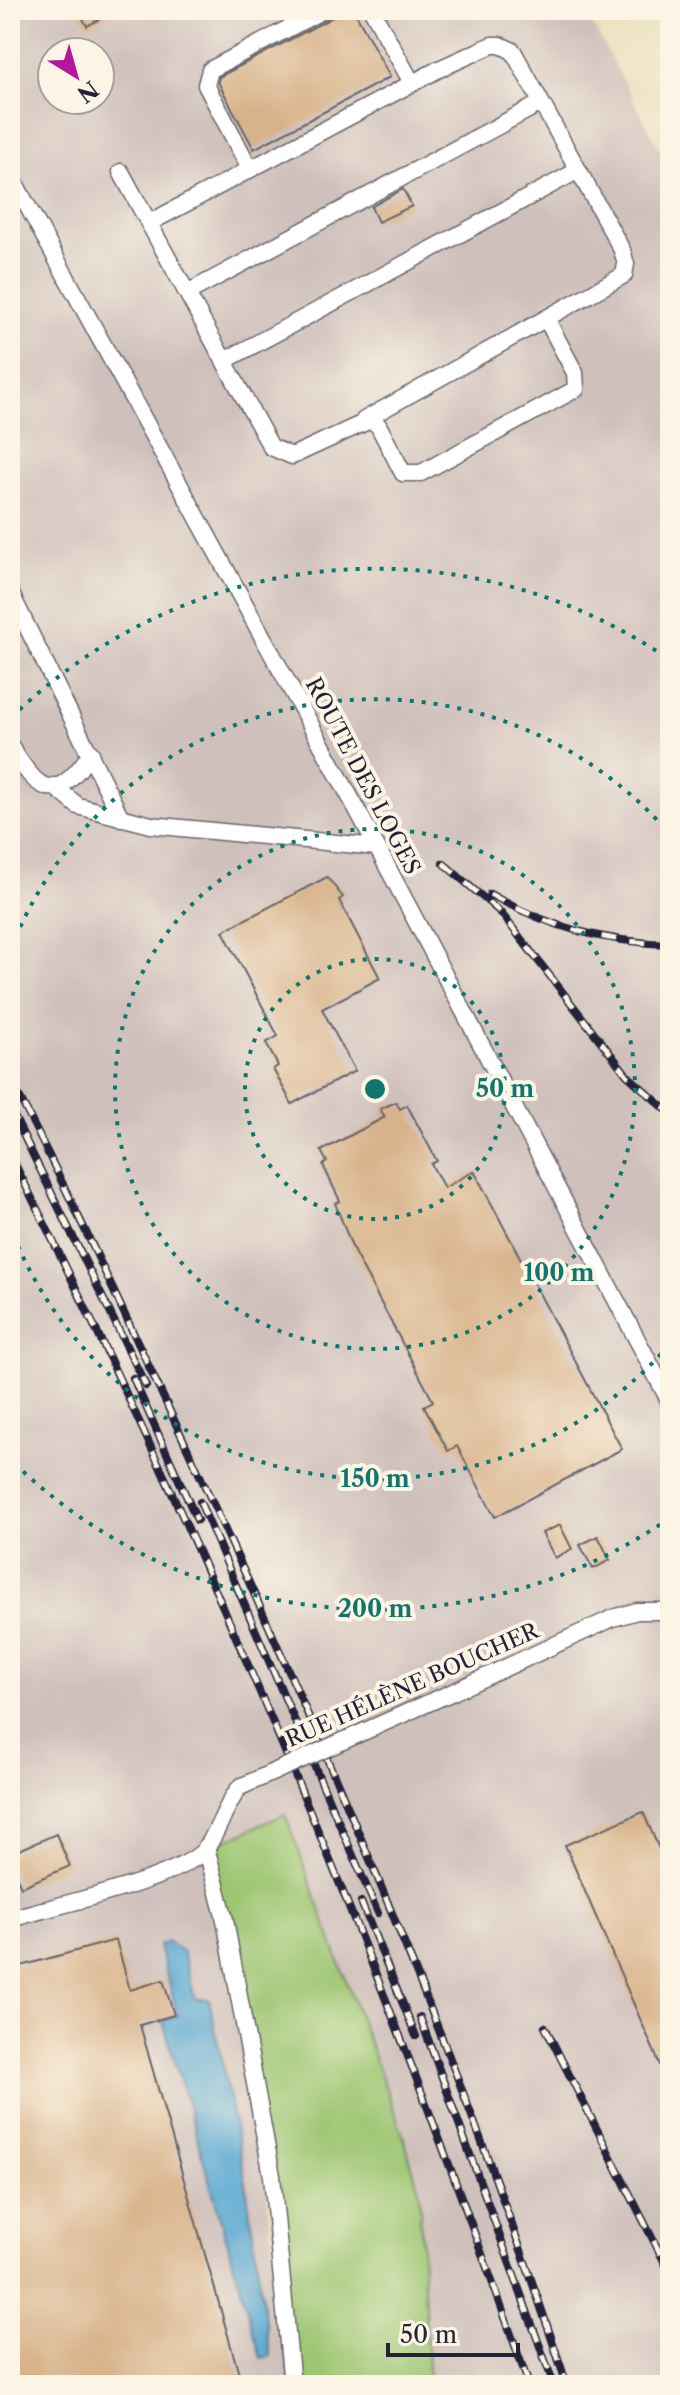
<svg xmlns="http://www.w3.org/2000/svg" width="680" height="2395" font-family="'Libre Caslon Text',serif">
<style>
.industrial{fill:#cfc0bb;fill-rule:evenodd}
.green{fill:#9dc672;stroke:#607456;stroke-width:2}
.water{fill:#59a8d3;stroke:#3e6587;stroke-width:2}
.building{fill:#d8b28b}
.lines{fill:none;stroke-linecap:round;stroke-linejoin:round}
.minor-casing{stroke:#686569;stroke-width:19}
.minor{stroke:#fff;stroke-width:16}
.rail-casing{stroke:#22223b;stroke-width:8}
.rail{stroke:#fcf5e5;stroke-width:5;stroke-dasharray:15;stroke-linecap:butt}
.minor-bridge-casing{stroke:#686569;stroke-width:19;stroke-linecap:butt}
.minor-bridge{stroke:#fff;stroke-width:16}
.ring{fill:none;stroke:#0f766e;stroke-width:4;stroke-dasharray:4 8}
.labels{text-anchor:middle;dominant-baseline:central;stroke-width:8;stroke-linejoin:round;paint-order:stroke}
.street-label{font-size:22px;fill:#22223b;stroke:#fcf5e5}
.centre{fill:#0f766e;stroke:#fcf5e5;stroke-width:4}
.ring-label{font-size:24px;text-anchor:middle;font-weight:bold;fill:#0f766e;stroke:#fcf5e5;stroke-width:8;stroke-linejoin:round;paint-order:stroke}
</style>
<rect width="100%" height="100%" fill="#fcf5e5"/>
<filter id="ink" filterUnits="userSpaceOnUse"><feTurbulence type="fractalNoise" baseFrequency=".0125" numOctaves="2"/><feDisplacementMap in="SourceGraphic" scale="16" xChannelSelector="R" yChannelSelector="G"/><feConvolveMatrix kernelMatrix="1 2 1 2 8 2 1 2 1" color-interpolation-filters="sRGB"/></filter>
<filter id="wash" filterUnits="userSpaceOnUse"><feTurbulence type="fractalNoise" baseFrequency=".006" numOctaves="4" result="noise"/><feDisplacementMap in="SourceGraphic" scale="32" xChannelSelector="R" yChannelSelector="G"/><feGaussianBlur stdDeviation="1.8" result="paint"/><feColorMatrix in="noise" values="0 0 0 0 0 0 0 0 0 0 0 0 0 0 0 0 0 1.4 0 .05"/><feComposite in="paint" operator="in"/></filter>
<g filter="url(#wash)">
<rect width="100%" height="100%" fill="#ebe1bf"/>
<!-- industrial -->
<path class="industrial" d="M 10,10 L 585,10 L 670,168 L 670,2385 L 429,2385 L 419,2190 L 403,2135 L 286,1814 L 251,2059 L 290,2385 L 10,2385 ZM 52,52 L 100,52 L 100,100 L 52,100 Z"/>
<!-- green -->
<path class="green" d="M 285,1814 L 403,2135 L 419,2190 L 429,2385 L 290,2385 L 271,2176 L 206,1849 Z"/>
<!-- water -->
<path class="water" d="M 167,1942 L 183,1952 L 195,1999 L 209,1999 L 245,2177 L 270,2356 L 261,2358 L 163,2021 L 178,2016 L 159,1946 Z"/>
<g id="blocks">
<!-- building -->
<path class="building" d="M 78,10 L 118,10 L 87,26 Z
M 346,10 L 354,10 L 390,77 L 254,149 L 218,82 L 219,77 Z
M 403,189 L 412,206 L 378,222 L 371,207 Z
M 327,877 L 343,897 L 339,900 L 380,978 L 322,1009 L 355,1071 L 292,1104 L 273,1069 L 278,1066 L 266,1043 L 278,1036 L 223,931 Z
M 396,1102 L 400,1109 L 407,1105 L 437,1161 L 431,1164 L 444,1188 L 474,1171 L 622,1449 L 495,1517 L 457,1446 L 448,1451 L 424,1406 L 433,1401 L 354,1252 L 335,1203 L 340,1201 L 323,1165 L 327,1162 L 321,1151 L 385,1117 L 380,1109 Z
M 560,1525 L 572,1549 L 555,1558 L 542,1533 Z
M 598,1536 L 610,1560 L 593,1569 L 580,1545 Z
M 643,1812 L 670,1874 L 670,2088 L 565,1845 Z
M 56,1834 L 70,1866 L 21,1887 L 10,1863 L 10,1854 Z
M 116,1940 L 130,1990 L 163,1980 L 174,2015 L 140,2025 L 242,2385 L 10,2385 L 10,1969 Z"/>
</g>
</g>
<g filter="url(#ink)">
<use href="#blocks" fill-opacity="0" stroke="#686569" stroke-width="2"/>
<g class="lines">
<!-- minor casing -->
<g class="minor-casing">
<path id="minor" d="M 372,10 L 412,83
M 250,169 L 206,85 L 210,70 L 323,10
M 121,172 L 271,447 L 292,456 L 370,420 L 378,425 L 403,473 L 421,473 L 576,389 L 575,373 L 547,320
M 10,174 L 361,817 L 670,1402
M 149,223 L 439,69 L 492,45 L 500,45 L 513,51 L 622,250 L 626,264 L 624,275 L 364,420
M 187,293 L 541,103
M 224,361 L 577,171
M 10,592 L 121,818
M 10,745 C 38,793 55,806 91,753
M 54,786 L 78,806 L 151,825 L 377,847
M 455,1691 L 613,1618 L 637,1611 L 670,1611
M 206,1847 L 225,1920 L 272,2176 L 292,2385
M 10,1919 C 52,1906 184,1879 207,1847 C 220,1828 225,1805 240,1787"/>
</g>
<!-- minor -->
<use href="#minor" class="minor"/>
<!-- rail casing -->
<g class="rail-casing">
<path id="rail" d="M 443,863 L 501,913 L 627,1075 L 670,1113
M 490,894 C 547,927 604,942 670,944
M 10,1079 C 72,1197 126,1319 183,1439 C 327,1747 461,2062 567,2385
M 10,1108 L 146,1386
M 10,1154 C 210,1552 381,1964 529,2385
M 133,1378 L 197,1520
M 200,1502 L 378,1913
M 361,1902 L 416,2036
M 420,2017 L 554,2385
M 545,2027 L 670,2273"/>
</g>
<!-- rail -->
<use href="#rail" class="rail"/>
<!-- minor-bridge casing -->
<g class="minor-bridge-casing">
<path id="minor-bridge" d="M 240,1787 L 455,1691"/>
</g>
<!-- minor-bridge -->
<use href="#minor-bridge" class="minor-bridge"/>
</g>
</g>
<!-- distance rings -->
<g class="ring">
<circle cx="375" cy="1089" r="130"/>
<circle cx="375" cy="1089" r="260"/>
<path d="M669 1345A390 390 0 0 1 11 1229M11 949A390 390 0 0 1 669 833"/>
<path d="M670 1518A520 520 0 0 1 11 1460M11 718A520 520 0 0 1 670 660"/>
</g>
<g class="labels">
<!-- street labels -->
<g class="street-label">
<text transform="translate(363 776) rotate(62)">ROUTE DES LOGES</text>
<text transform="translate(412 1685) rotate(-24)">RUE HÉLÈNE BOUCHER</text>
</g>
</g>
<circle cx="375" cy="1089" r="12" class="centre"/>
<g class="ring-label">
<text x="505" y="1097">50 m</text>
<text x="559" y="1281">100 m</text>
<text x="375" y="1487">150 m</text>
<text x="375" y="1617">200 m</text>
</g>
<!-- margin -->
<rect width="680" height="2395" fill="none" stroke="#fcf5e5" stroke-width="40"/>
<!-- north arrow -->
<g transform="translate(76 76) rotate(143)"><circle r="38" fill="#fcf5e5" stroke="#a5a1a1" stroke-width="2"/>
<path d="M0-6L14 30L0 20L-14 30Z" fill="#b5179e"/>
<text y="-12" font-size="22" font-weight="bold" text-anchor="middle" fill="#22223b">N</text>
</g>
<!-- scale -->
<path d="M388 2343v12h130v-12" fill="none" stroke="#22223b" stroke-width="4"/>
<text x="400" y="2343" font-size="24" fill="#22223b" stroke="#fcf5e5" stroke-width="6" paint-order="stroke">50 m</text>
</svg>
